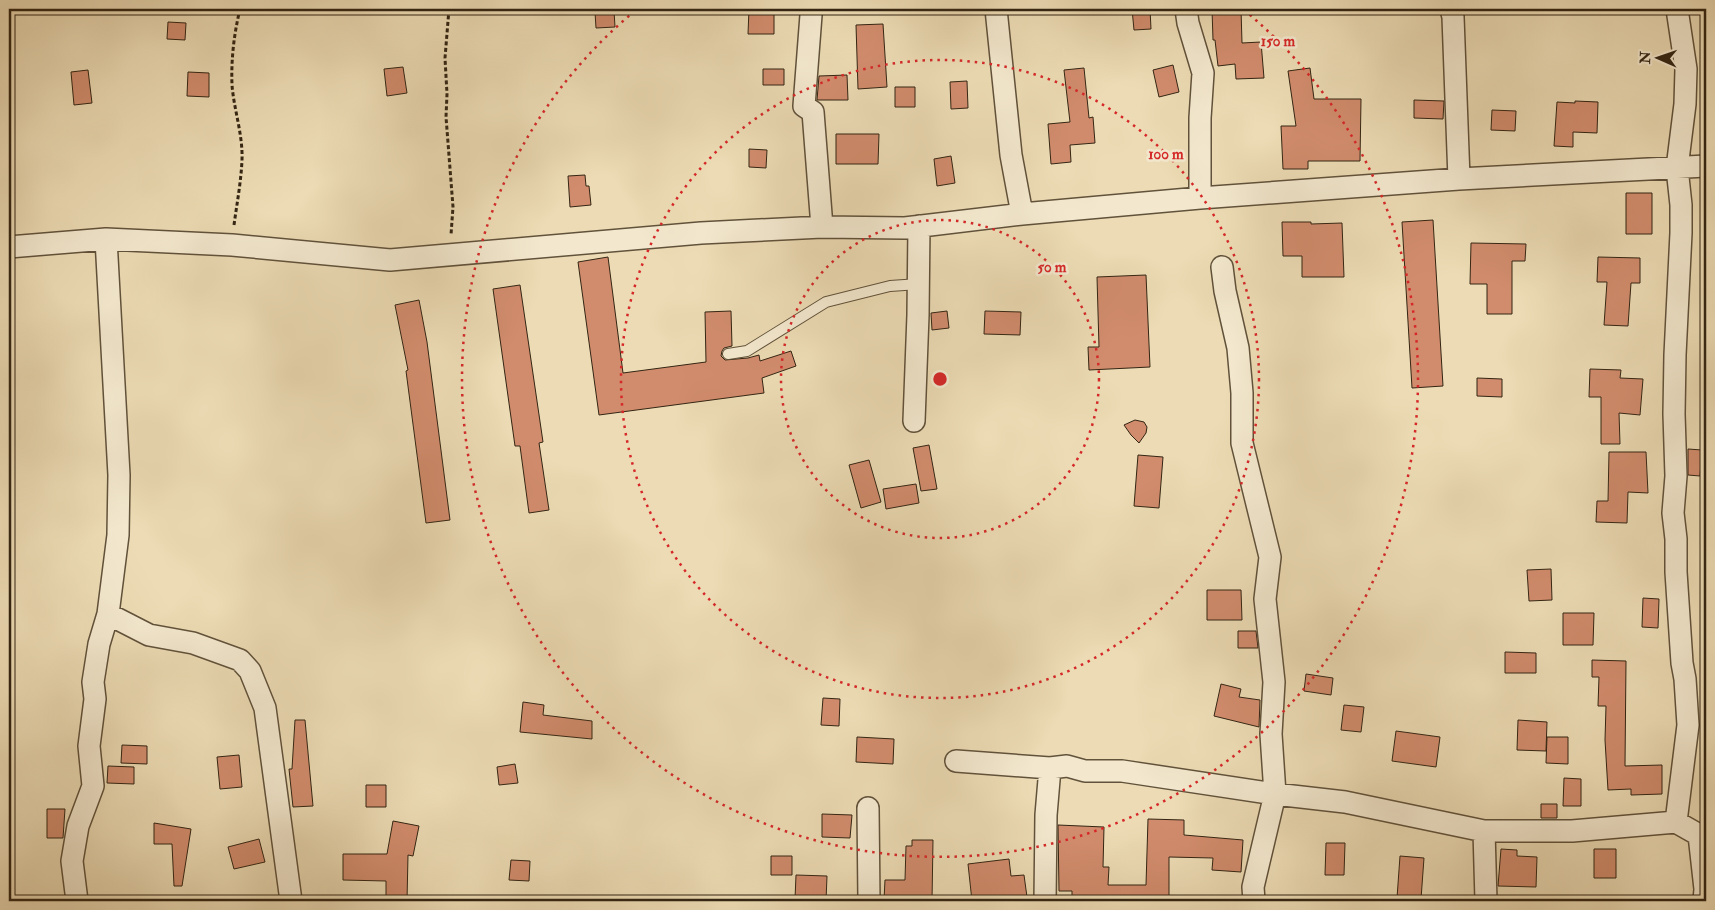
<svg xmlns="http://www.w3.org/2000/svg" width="1715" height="910" font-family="'IM FELL Double Pica',serif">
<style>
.building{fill:#d18c6d;stroke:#332513}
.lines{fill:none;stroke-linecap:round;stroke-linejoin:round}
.lane-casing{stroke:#61523b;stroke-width:12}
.street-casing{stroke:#61523b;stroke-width:24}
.path{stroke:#332513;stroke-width:3;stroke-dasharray:4 2.5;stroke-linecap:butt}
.lane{stroke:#f3e8ce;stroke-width:10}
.street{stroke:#f3e8ce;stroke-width:21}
.ring{fill:none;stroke:#d62828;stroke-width:2.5;stroke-dasharray:2.5 5}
.centre{fill:#d62828;stroke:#f3e8ce;stroke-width:2.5}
.ring-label{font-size:15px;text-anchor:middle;font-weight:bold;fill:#d62828;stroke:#f3e8ce;stroke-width:5;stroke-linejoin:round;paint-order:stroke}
</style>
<rect width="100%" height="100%" fill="#ecdbb4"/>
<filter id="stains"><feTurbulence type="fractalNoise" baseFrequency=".004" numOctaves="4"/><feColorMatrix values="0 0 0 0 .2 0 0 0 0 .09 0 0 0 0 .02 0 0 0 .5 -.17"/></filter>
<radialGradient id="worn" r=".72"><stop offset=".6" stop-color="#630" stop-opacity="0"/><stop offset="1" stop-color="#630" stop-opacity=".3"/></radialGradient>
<!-- building -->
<path class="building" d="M 749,9 L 774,9 L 774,34 L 748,34 Z
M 1132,9 L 1150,9 L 1151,29 L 1134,30 Z
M 1212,9 L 1241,9 L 1242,43 L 1261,42 L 1264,78 L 1236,79 L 1235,64 L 1218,66 L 1215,40 L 1213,40 Z
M 614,11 L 615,27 L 596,28 L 595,12 Z
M 168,22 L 186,23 L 185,40 L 167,39 Z
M 883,24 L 887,87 L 858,89 L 856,25 Z
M 1173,65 L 1179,92 L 1159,97 L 1153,70 Z
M 403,67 L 407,93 L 387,96 L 384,69 Z
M 1084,68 L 1089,118 L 1093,117 L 1095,143 L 1070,145 L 1071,162 L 1051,164 L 1048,124 L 1070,122 L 1064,70 Z
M 1310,68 L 1314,99 L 1361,99 L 1360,161 L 1308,161 L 1308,169 L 1283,169 L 1281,126 L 1296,126 L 1288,71 Z
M 763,69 L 784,69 L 784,85 L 763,85 Z
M 88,70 L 92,103 L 74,105 L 71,72 Z
M 188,72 L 209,73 L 209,97 L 187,96 Z
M 847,75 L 848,100 L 817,100 L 819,76 Z
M 967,81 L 968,108 L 951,109 L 950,82 Z
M 895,87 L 915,87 L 915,107 L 895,107 Z
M 1414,100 L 1444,101 L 1443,119 L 1414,118 Z
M 1575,101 L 1598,102 L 1597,133 L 1573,132 L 1573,147 L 1554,146 L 1557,102 L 1575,103 Z
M 1492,110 L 1516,111 L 1515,131 L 1491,130 Z
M 836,134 L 879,134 L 878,164 L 836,164 Z
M 749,149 L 767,150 L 766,168 L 749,167 Z
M 951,156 L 955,183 L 937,186 L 934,159 Z
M 585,175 L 586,186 L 589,186 L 591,205 L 570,207 L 568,176 Z
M 1626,193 L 1652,193 L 1652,234 L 1626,234 Z
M 1433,220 L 1443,386 L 1412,388 L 1402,222 Z
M 1282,222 L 1311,222 L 1311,224 L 1342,223 L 1344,277 L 1302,277 L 1302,256 L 1283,256 Z
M 1471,243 L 1526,244 L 1525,261 L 1512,261 L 1512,314 L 1487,314 L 1487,284 L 1470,284 Z
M 608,257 L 623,373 L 706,362 L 705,312 L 731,311 L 732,346 L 724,348 L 722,351 L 721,356 L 725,360 L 748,358 L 759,355 L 760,361 L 791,351 L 796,366 L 762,378 L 764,393 L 599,415 L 578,262 Z
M 1598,257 L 1640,258 L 1640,283 L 1631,283 L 1628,326 L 1604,325 L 1607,282 L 1597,282 Z
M 1146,275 L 1150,367 L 1089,370 L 1088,347 L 1099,347 L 1097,277 Z
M 520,285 L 543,442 L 539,443 L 549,510 L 529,513 L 520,446 L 515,446 L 493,289 Z
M 419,300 L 427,342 L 450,520 L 426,523 L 406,371 L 408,370 L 395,305 Z
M 947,311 L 949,328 L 932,330 L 931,313 Z
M 985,311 L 1021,312 L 1020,335 L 984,334 Z
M 1590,369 L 1621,370 L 1620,378 L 1643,379 L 1640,415 L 1619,413 L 1620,444 L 1601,444 L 1601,397 L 1589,397 Z
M 1477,378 L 1502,379 L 1502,397 L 1477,396 Z
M 1135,420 L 1144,422 L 1147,427 L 1146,433 L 1139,443 L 1131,435 L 1124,425 Z
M 929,445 L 937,489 L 921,491 L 913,448 Z
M 1688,449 L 1702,450 L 1700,476 L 1688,475 Z
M 1609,452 L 1646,452 L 1648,493 L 1628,492 L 1627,523 L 1596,522 L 1597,501 L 1608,501 Z
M 1138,455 L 1163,457 L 1159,508 L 1134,506 Z
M 869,460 L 881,502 L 861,508 L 849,465 Z
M 916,484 L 919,503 L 886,509 L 883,489 Z
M 1551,569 L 1552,600 L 1529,601 L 1527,570 Z
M 1207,590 L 1241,590 L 1242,620 L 1207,620 Z
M 1643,598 L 1659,599 L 1658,628 L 1642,627 Z
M 1563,613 L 1594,613 L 1593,645 L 1563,645 Z
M 1238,631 L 1256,631 L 1258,648 L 1238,648 Z
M 1505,652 L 1536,653 L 1536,673 L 1505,673 Z
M 1592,660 L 1626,661 L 1625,766 L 1662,765 L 1662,794 L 1631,795 L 1631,789 L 1608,790 L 1605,740 L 1606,706 L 1598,706 L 1599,677 L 1592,677 Z
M 1306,674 L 1333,678 L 1331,695 L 1304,691 Z
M 1221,684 L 1241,689 L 1239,697 L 1260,700 L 1259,727 L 1214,716 Z
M 823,698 L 840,699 L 839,726 L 821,725 Z
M 523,702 L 544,705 L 543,715 L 592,721 L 592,739 L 520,732 Z
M 1344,705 L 1364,707 L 1361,732 L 1341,730 Z
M 295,720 L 305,720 L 313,806 L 293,807 L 289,769 L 292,769 Z
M 1518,720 L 1547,722 L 1546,751 L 1517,750 Z
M 1396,731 L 1440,737 L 1436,767 L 1392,761 Z
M 857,737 L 894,739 L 893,764 L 856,762 Z
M 1547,737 L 1568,737 L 1568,764 L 1546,763 Z
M 122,745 L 147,746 L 147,764 L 121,763 Z
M 239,755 L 242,787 L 220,789 L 217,757 Z
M 515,764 L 518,783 L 499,785 L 497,767 Z
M 108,766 L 134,767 L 134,784 L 107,783 Z
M 1564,778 L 1581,779 L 1581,806 L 1563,806 Z
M 366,785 L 386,785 L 386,807 L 366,807 Z
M 1541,804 L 1557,804 L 1557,818 L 1541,818 Z
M 47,809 L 65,809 L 63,838 L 47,838 Z
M 822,814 L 852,815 L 850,838 L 822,837 Z
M 1148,819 L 1184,820 L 1184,835 L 1243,840 L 1241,872 L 1212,870 L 1213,858 L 1169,857 L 1169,899 L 1150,899 L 1150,901 L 1072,901 L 1072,891 L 1059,891 L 1058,825 L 1104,827 L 1103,867 L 1109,867 L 1108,885 L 1146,885 Z
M 393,821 L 419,826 L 413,856 L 408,855 L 407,901 L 386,901 L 386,881 L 343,880 L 343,854 L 387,854 Z
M 154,823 L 191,829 L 182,886 L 174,886 L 172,844 L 154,844 Z
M 259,839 L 265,862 L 234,869 L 228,847 Z
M 912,840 L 933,840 L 932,901 L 884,900 L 885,880 L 905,880 L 906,846 L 912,846 Z
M 1326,843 L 1345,843 L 1344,875 L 1325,875 Z
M 1501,849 L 1517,850 L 1517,856 L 1537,857 L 1536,887 L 1498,886 Z
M 1594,849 L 1616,849 L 1616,878 L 1594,878 Z
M 771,856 L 792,856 L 792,875 L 771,875 Z
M 1400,856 L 1424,858 L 1421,899 L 1397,898 Z
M 1009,859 L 1011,876 L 1024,875 L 1027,897 L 1017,899 L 1017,901 L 972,901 L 968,864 Z
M 511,860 L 530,861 L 529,881 L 509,880 Z
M 796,875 L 827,876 L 826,901 L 795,899 Z"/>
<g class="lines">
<!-- lane casing -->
<g class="lane-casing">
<path id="lane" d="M 728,354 L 747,351 L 826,302 L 890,286 L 919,284"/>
</g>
<!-- street casing -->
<g class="street-casing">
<path id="street" d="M 810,9 L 811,15 L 804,106 L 813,112 L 822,227
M 996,9 L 1011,155 L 1022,214
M 1186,9 L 1188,23 L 1203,73 L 1200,118 L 1200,198
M 1451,9 L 1453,17 L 1459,179
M 9,247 L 106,239 L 232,245 L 390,260 L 701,233 L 822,227 L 905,228 L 1022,214 L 1200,198 L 1459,179 L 1706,166
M 1222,267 L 1225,291 L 1238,348 L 1242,393 L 1242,443 L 1270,557 L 1265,599 L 1274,682 L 1271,734 L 1275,794 L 1253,887 L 1254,901
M 914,421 L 918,315 L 919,226
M 108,614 L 149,635 L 193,643 L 240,660 L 250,671 L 265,708 L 291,901
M 956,761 L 1050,768 L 1067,766 L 1085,771 L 1122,771 L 1275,794 L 1345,802 L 1484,831 L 1572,831 L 1676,822 L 1699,835 L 1706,835
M 868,808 L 869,901
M 1676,822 L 1688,725 L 1685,679 L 1682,663 L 1676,572 L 1676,539 L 1673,513 L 1676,476 L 1674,414 L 1675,355 L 1681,233 L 1681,205 L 1677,168 L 1685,104 L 1686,69 L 1677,9
M 1484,831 L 1486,901
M 1699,835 L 1705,889 L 1704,901
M 77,901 L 72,861 L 78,826 L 93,786 L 89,746 L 95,699 L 93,682 L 99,644 L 108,614 L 118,535 L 119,475 L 106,239
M 1045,901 L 1046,815 L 1050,768"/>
</g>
<!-- path -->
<path class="path" d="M 449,9 L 445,58 L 447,94 L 446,117 L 453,207 L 451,235
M 234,225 C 237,203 241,182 242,160 C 243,135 234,110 232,85 C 231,59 234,34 240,9"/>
<!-- lane -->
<use href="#lane" class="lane"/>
<!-- street -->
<use href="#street" class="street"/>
</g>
<!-- distance rings -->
<g class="ring">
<circle cx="940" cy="379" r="159"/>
<circle cx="940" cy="379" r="319"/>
<path d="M1244 10A478 478 0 1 1 636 10"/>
</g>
<circle cx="940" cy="379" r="8" class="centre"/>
<g class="ring-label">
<text x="1278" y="46">150 m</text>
<text x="1166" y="159">100 m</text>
<text x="1052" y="272">50 m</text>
</g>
<!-- margin -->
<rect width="1715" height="910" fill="none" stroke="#ecdbb4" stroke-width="30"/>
<rect x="10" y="10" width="1695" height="890" fill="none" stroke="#332513" stroke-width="2.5"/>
<rect x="15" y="15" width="1685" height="880" fill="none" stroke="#332513"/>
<!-- north arrow -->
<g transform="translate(1658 58) rotate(272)" stroke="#f3e8ce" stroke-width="4" paint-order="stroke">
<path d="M0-4L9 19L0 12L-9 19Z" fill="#332513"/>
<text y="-8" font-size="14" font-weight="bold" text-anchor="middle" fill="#332513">N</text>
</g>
<rect width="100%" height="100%" filter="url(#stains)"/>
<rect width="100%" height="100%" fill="url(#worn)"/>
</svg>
